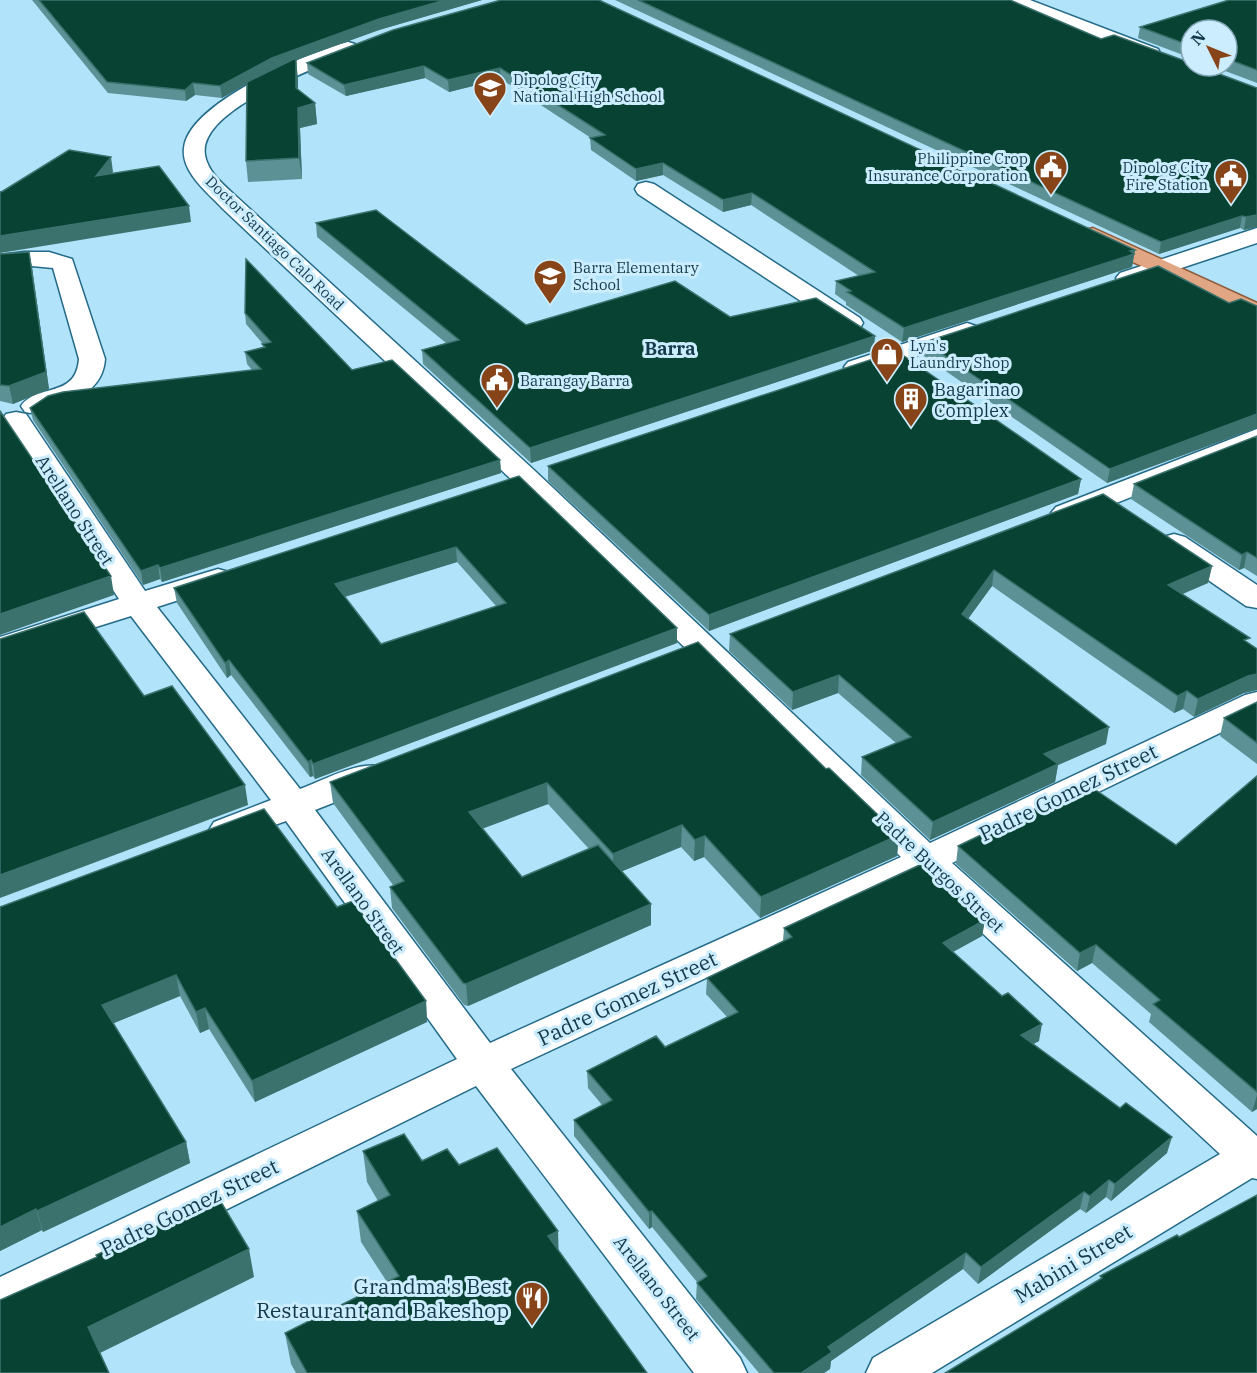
<svg xmlns="http://www.w3.org/2000/svg" width="1257" height="1373" font-family="'IBM Plex Serif',serif">
<style>
.lines{fill:none;stroke-linecap:round;stroke-linejoin:round}
.minor-casing{stroke:#256b88;stroke-width:3}
.major-casing{stroke:#8c5b3a;stroke-width:3}
.minor{fill:#fff;fill-rule:evenodd}
.major{fill:#e1a784;fill-rule:evenodd}
.wall{fill:#5c9296;fill-rule:evenodd}
.shaded-wall{fill:#3b726e}
.building{fill:#084232;stroke:#3b726e;stroke-width:1.5;fill-rule:evenodd}
.labels{text-anchor:middle;dominant-baseline:central;stroke-width:6;stroke-linejoin:round;paint-order:stroke}
.far-poi-label{font-size:15px;fill:#143a4a;stroke:#ccedfe;text-anchor:start}
.far-street-label{font-size:15px;fill:#143a4a;stroke:#ccedfe}
.far-quarter-label{font-size:18px;font-weight:bold;fill:#143a4a;stroke:#ccedfe}
.poi-label{font-size:18px;fill:#143a4a;stroke:#ccedfe;text-anchor:start}
.street-label{font-size:18px;fill:#143a4a;stroke:#ccedfe}
.near-street-label{font-size:21px;fill:#143a4a;stroke:#ccedfe}
.near-poi-label{font-size:21px;fill:#143a4a;stroke:#ccedfe;text-anchor:end}
</style>
<rect width="100%" height="100%" fill="#b1e3fb"/>
<g class="lines">
<!-- minor casing -->
<g class="minor-casing">
<path id="minor" d="M 1005,0 L 1030,0 L 1158,49 L 1160,53 L 1158,57 L 1144,57 L 1008,4 Z
M 348,42 L 355,44 L 357,48 L 355,52 C 321,66 197,109 205,155 C 208,173 225,186 238,198 L 535,471 L 930,843 L 1245,695 L 1257,692 L 1257,715 L 952,863 L 1257,1136 L 1257,1179 L 1252,1178 L 932,1373 L 866,1373 L 873,1358 L 1220,1154 L 922,877 L 511,1069 L 740,1358 L 747,1373 L 694,1373 L 476,1086 L 17,1313 L 0,1319 L 0,1277 L 457,1059 L 286,821 L 227,842 L 214,838 L 209,830 L 214,822 L 271,800 L 131,616 L 0,657 L 0,637 L 119,599 L 2,420 L 6,414 L 16,412 L 26,414 L 145,591 L 218,569 L 229,572 L 233,578 L 229,584 L 157,607 L 300,789 C 325,780 358,760 384,767 L 389,775 L 384,783 L 315,810 L 490,1043 L 901,857 L 515,483 L 222,208 C 207,192 181,172 184,148 C 188,103 309,52 348,42 Z
M 646,182 L 654,184 L 860,318 L 863,323 L 860,328 L 851,330 L 842,328 L 638,194 L 635,189 L 638,184 Z
M 1257,228 L 1257,243 L 1136,283 L 1128,285 L 1120,283 L 1116,278 L 1120,273 Z
M 24,252 L 49,252 L 72,259 L 105,359 C 103,387 81,398 57,406 C 45,411 37,415 25,412 L 21,406 C 37,383 76,399 79,359 L 53,268 L 32,266 L 0,269 L 0,255 Z
M 967,323 L 976,326 L 980,331 L 976,336 L 857,375 L 848,372 L 844,367 L 848,362 Z
M 1257,429 L 1257,447 L 1076,519 L 1066,522 L 1056,519 L 1051,513 L 1056,507 Z
M 1174,534 L 1185,537 L 1257,585 L 1257,608 L 1246,606 L 1163,549 L 1159,543 L 1163,537 Z"/>
</g>
<!-- major casing -->
<g class="major-casing">
<path id="major" d="M 1093,228 L 1257,303 L 1257,319 L 1085,240 L 1082,235 L 1085,230 Z"/>
</g>
<!-- minor -->
<use href="#minor" class="minor"/>
<!-- major -->
<use href="#major" class="major"/>
</g>
<!-- wall -->
<path class="wall" d="M 32,0 L 482,0 L 379,30 L 296,60 L 298,89 L 315,103 L 317,124 L 300,128 L 302,179 L 248,182 L 246,161 L 247,83 L 222,98 L 195,95 L 186,101 L 108,93 Z
M 501,0 L 1135,250 L 1132,267 L 902,342 L 846,305 L 846,302 L 835,294 L 836,281 L 859,276 L 751,205 L 723,212 L 663,175 L 636,181 L 591,150 L 590,138 L 591,138 L 501,79 L 449,92 L 425,78 L 346,96 L 308,74 L 307,63 Z
M 615,0 L 1010,0 L 1101,39 L 1257,88 L 1257,227 L 1244,230 L 1240,228 L 1159,254 Z
M 1257,0 L 1257,83 L 1212,66 L 1227,66 L 1227,30 L 1191,30 L 1191,58 L 1138,38 L 1140,27 Z
M 316,223 L 526,325 L 730,317 L 874,350 L 531,463 L 423,364 L 422,350 L 446,343 L 317,237 Z
M 29,252 L 32,268 L 49,389 L 13,404 L 0,401 L 0,254 Z
M 1229,303 L 1257,306 L 1257,428 L 1107,483 L 924,356 L 925,342 Z
M 245,313 L 352,370 L 500,460 L 501,473 L 162,582 L 160,579 L 143,585 L 33,420 L 30,408 L 252,370 L 247,364 L 245,352 L 263,347 L 262,344 L 263,344 L 246,324 Z
M 1257,436 L 1257,576 L 1244,568 L 1239,570 L 1131,499 L 1134,484 Z
M 548,466 L 1081,479 L 1078,494 L 709,631 L 548,481 Z
M 519,476 L 677,643 L 315,779 L 313,776 L 310,777 L 231,675 L 227,678 L 177,603 L 174,588 ZM 457,562 L 496,606 L 381,644 L 345,597 Z
M 1103,494 L 1212,566 L 1208,583 L 1183,594 L 1257,649 L 1257,690 L 1244,693 L 1194,717 L 1183,709 L 1174,713 L 992,586 L 968,619 L 1106,744 L 1058,765 L 1055,782 L 930,840 L 861,775 L 862,757 L 896,743 L 838,693 L 792,710 L 729,651 L 730,634 Z
M 1257,702 L 1257,764 L 1220,736 L 1224,718 Z
M 826,769 L 899,835 L 897,856 L 760,918 L 704,857 L 694,861 L 681,847 L 622,871 L 651,904 L 651,925 L 468,1006 L 464,1005 L 392,908 L 390,887 L 393,885 L 333,803 L 330,782 ZM 548,804 L 589,849 L 522,877 L 482,829 Z
M 1257,776 L 1257,1109 L 1252,1112 L 1149,1022 L 1151,1014 L 1092,963 L 1077,971 L 956,864 L 958,846 L 1176,845 Z
M 0,907 L 337,907 L 426,1001 L 427,1022 L 255,1102 L 209,1029 L 200,1033 L 180,996 L 113,1023 L 186,1142 L 190,1163 L 43,1232 L 42,1230 L 0,1251 Z
M 985,920 L 982,936 L 953,952 L 1039,1041 L 1033,1044 L 1167,1153 L 1111,1201 L 1106,1197 L 1086,1213 L 1080,1209 L 978,1284 L 963,1269 L 831,1361 L 830,1369 L 824,1373 L 759,1373 L 696,1299 L 697,1282 L 652,1227 L 649,1229 L 574,1136 L 574,1120 L 602,1105 L 588,1088 L 587,1071 L 665,1047 L 727,1017 L 706,994 L 707,978 L 783,941 L 784,928 Z
M 363,1151 L 459,1165 L 559,1251 L 647,1373 L 296,1373 L 291,1364 L 285,1333 L 387,1282 L 361,1242 L 357,1211 L 378,1201 L 367,1182 Z"/>
<!-- shaded-wall -->
<path class="shaded-wall" d="M 445,0 L 482,0 L 379,30 L 296,60 L 298,78 L 298,107 L 315,103 L 317,124 L 300,128 L 302,179 L 299,158 L 273,69 L 222,98 L 220,86 L 272,58 L 379,19 Z
M 424,66 L 425,78 L 346,96 L 344,85 Z
M 500,68 L 501,79 L 449,92 L 448,80 Z
M 193,83 L 195,95 L 186,101 L 185,90 Z
M 111,157 L 113,172 L 99,192 L 96,176 Z
M 663,163 L 663,175 L 636,181 L 636,169 Z
M 752,193 L 751,205 L 723,212 L 723,200 Z
M 189,206 L 191,222 L 0,253 L 0,236 Z
M 1257,215 L 1257,227 L 1244,230 L 1246,217 Z
M 1242,216 L 1240,228 L 1159,254 L 1161,242 Z
M 1135,250 L 1132,267 L 902,342 L 904,328 Z
M 29,252 L 32,268 L 49,389 L 13,404 L 9,386 Z
M 875,336 L 874,350 L 531,463 L 530,448 Z
M 1257,414 L 1257,428 L 1107,483 L 1110,469 Z
M 500,460 L 501,473 L 162,582 L 160,568 Z
M 1081,479 L 1078,494 L 709,631 L 709,615 Z
M 456,547 L 457,562 L 337,599 L 335,584 Z
M 1247,552 L 1244,568 L 1239,570 L 1242,555 Z
M 158,565 L 160,579 L 143,585 L 141,571 Z
M 1212,566 L 1208,583 L 1165,601 L 1168,585 Z
M 994,570 L 992,586 L 959,631 L 962,614 Z
M 111,576 L 114,595 L 0,635 L 0,614 Z
M 677,628 L 677,643 L 315,779 L 313,764 Z
M 229,660 L 231,675 L 227,678 L 225,663 Z
M 1257,674 L 1257,690 L 1244,693 L 1194,717 L 1198,699 L 1248,676 Z
M 839,675 L 838,693 L 792,710 L 793,692 Z
M 1187,691 L 1183,709 L 1174,713 L 1178,696 Z
M 1109,727 L 1106,744 L 1058,765 L 1055,782 L 930,840 L 933,822 L 1044,754 Z
M 311,760 L 313,776 L 310,777 L 308,762 Z
M 547,783 L 548,804 L 470,833 L 469,812 Z
M 245,785 L 248,805 L 0,898 L 0,875 Z
M 682,825 L 681,847 L 613,875 L 613,854 Z
M 899,835 L 897,856 L 760,918 L 761,897 Z
M 705,836 L 704,857 L 694,861 L 695,840 Z
M 651,904 L 651,925 L 468,1006 L 466,984 Z
M 985,920 L 982,936 L 940,959 L 943,943 Z
M 1096,945 L 1092,963 L 1077,971 L 1080,953 Z
M 176,975 L 180,996 L 107,1026 L 102,1005 Z
M 426,1001 L 427,1022 L 255,1102 L 252,1081 Z
M 205,1008 L 209,1029 L 200,1033 L 196,1012 Z
M 1042,1024 L 1039,1041 L 1018,1052 L 1021,1035 Z
M 1257,1095 L 1257,1109 L 1252,1112 Z
M 1172,1137 L 1167,1153 L 1111,1201 L 1115,1184 Z
M 186,1142 L 190,1163 L 43,1232 L 37,1211 Z
M 1109,1180 L 1106,1197 L 1086,1213 L 1090,1196 Z
M 1084,1192 L 1080,1209 L 978,1284 L 981,1267 Z
M 36,1209 L 42,1230 L 0,1251 L 0,1227 Z
M 652,1211 L 652,1227 L 649,1229 L 649,1212 Z
M 558,1231 L 559,1262 L 548,1236 Z
M 249,1249 L 254,1277 L 96,1355 L 88,1327 Z
M 966,1253 L 963,1269 L 831,1361 L 830,1369 L 824,1373 L 801,1373 L 828,1347 Z"/>
<!-- building -->
<path class="building" d="M 39,0 L 445,0 L 379,19 L 272,58 L 220,86 L 193,83 L 185,90 L 107,82 Z
M 501,0 L 599,0 L 1135,250 L 1130,251 L 1134,254 L 904,328 L 847,292 L 851,291 L 836,281 L 875,272 L 752,193 L 723,200 L 663,163 L 636,169 L 590,138 L 605,135 L 500,68 L 448,80 L 424,66 L 344,85 L 307,63 L 393,30 Z
M 638,0 L 1010,0 L 1101,39 L 1114,35 L 1191,63 L 1191,66 L 1198,66 L 1257,88 L 1257,215 L 1246,217 L 1242,216 L 1161,242 Z
M 1229,0 L 1257,0 L 1257,70 L 1227,59 L 1227,30 L 1191,30 L 1191,46 L 1140,27 Z
M 296,58 L 296,88 L 315,103 L 298,108 L 299,158 L 246,161 L 247,82 Z
M 69,150 L 111,157 L 96,176 L 159,166 L 189,206 L 0,236 L 0,192 L 3,191 Z
M 376,210 L 526,325 L 675,281 L 730,317 L 816,298 L 875,336 L 530,448 L 422,350 L 459,340 L 316,223 Z
M 29,252 L 46,372 L 9,386 L 0,385 L 0,254 Z
M 246,259 L 352,370 L 392,360 L 500,460 L 160,568 L 158,565 L 141,571 L 30,408 L 48,396 L 63,392 L 261,369 L 245,352 L 265,347 L 262,344 L 271,342 L 245,313 Z
M 1158,266 L 1229,303 L 1241,299 L 1257,306 L 1257,414 L 1110,469 L 925,342 Z
M 897,351 L 1081,479 L 709,615 L 548,466 Z
M 0,411 L 111,576 L 0,614 Z
M 1257,436 L 1257,558 L 1247,552 L 1242,555 L 1134,484 Z
M 519,476 L 677,628 L 313,764 L 311,760 L 308,762 L 229,660 L 225,663 L 174,588 ZM 456,547 L 506,603 L 381,644 L 335,584 Z
M 1103,494 L 1212,566 L 1168,585 L 1250,638 L 1244,640 L 1257,649 L 1257,674 L 1248,676 L 1198,699 L 1187,691 L 1178,696 L 994,570 L 962,614 L 1109,727 L 1044,754 L 1058,764 L 933,822 L 862,757 L 911,737 L 839,675 L 793,692 L 730,634 Z
M 84,612 L 144,696 L 172,686 L 245,785 L 0,875 L 0,639 Z
M 698,642 L 826,769 L 829,768 L 899,835 L 761,897 L 705,836 L 695,840 L 682,825 L 613,854 L 547,783 L 469,812 L 522,877 L 598,845 L 651,904 L 466,984 L 463,983 L 390,887 L 404,881 L 330,782 Z
M 1257,702 L 1257,743 L 1224,718 Z
M 1257,776 L 1257,1092 L 1153,1004 L 1160,1000 L 1096,945 L 1080,953 L 958,846 L 1087,784 L 1176,845 Z
M 264,809 L 337,907 L 353,901 L 426,1001 L 252,1081 L 205,1008 L 196,1012 L 176,975 L 102,1005 L 186,1142 L 37,1211 L 36,1209 L 0,1227 L 0,907 Z
M 924,863 L 985,920 L 943,943 L 1002,996 L 1008,993 L 1042,1024 L 1021,1035 L 1120,1108 L 1126,1103 L 1172,1137 L 1115,1184 L 1109,1180 L 1090,1196 L 1084,1192 L 981,1267 L 966,1253 L 828,1347 L 832,1352 L 801,1373 L 774,1373 L 697,1283 L 707,1276 L 652,1211 L 649,1212 L 574,1120 L 612,1100 L 587,1071 L 656,1036 L 665,1047 L 738,1012 L 707,978 L 792,937 L 784,928 Z
M 404,1134 L 422,1161 L 447,1149 L 459,1165 L 497,1148 L 558,1231 L 548,1236 L 647,1373 L 307,1373 L 285,1333 L 399,1276 L 357,1211 L 390,1195 L 363,1151 Z
M 1257,1195 L 1257,1373 L 945,1373 L 1102,1278 L 1100,1276 L 1177,1235 L 1179,1237 Z
M 218,1197 L 249,1249 L 88,1327 L 109,1373 L 0,1373 L 0,1300 L 97,1257 L 96,1255 Z"/>
<!-- icons -->
<defs>
<g id="school-pin" transform="scale(1.725)"><path d="M0 17L-7.5 6A9.5 9.5 0 1 1 7.5 6Z" fill="#884419" stroke="#ccedfe"/><path d="M0-5L7-2L0 1L-7-2ZM-4 1L0 2.5L4 1V4Q0 6-4 4Z" fill="#fff"/></g>
<g id="civic-pin" transform="scale(1.725)"><path d="M0 17L-7.5 6A9.5 9.5 0 1 1 7.5 6Z" fill="#884419" stroke="#ccedfe"/><path d="M-.6-6.5H3V-4.5H.6V-3L4-1V1h2V6H-6V1h2V-1L-.6-3ZM-1.2 2.5V6h2.4V2.5Z" fill="#fff"/></g>
<g id="shop-pin" transform="scale(1.725)"><path d="M0 17L-7.5 6A9.5 9.5 0 1 1 7.5 6Z" fill="#884419" stroke="#ccedfe"/><path d="M-5-2.5h2.3a2.7 3.5 0 0 1 5.4 0H5L5.5 6h-11ZM-1.5-2.5h3a1.5 2.3 0 0 0-3 0Z" fill="#fff"/></g>
<g id="building-pin" transform="scale(1.725)"><path d="M0 17L-7.5 6A9.5 9.5 0 1 1 7.5 6Z" fill="#884419" stroke="#ccedfe"/><path d="M-4-6H4V6H1V3H-1V6H-4ZM-2.5-4.3h1.7v1.8h-1.7ZM.8-4.3h1.7v1.8H.8ZM-2.5-1h1.7V.8h-1.7ZM.8-1h1.7V.8H.8Z" fill="#fff"/></g>
<g id="restaurant-pin" transform="scale(1.725)"><path d="M0 17L-7.5 6A9.5 9.5 0 1 1 7.5 6Z" fill="#884419" stroke="#ccedfe"/><path d="M-5-6h1v4h1v-4h1v4h1v-4h1v5L-1.5 .5V6h-2V.5L-5-1ZM5-6V6H3V1.5H1.5Q1.5-4 5-6Z" fill="#fff"/></g>
</defs>
<g fill-rule="evenodd">
<use href="#school-pin" x="490" y="88"/>
<use href="#civic-pin" x="1051" y="167"/>
<use href="#civic-pin" x="1231" y="176"/>
<use href="#school-pin" x="550" y="276"/>
<use href="#shop-pin" x="887" y="354"/>
<use href="#civic-pin" x="497" y="380"/>
<use href="#building-pin" x="911" y="399"/>
<use href="#restaurant-pin" x="532" y="1298"/>
</g>
<g class="labels">
<!-- far-poi labels -->
<g class="far-poi-label">
<text x="513" y="79">Dipolog City<tspan x="513" dy="17">National High School</tspan></text>
<text x="1028" y="158" text-anchor="end">Philippine Crop<tspan x="1028" dy="17">Insurance Corporation</tspan></text>
<text x="1208" y="167" text-anchor="end">Dipolog City<tspan x="1208" dy="17">Fire Station</tspan></text>
<text x="573" y="267">Barra Elementary<tspan x="573" dy="17">School</tspan></text>
<text x="910" y="345">Lyn's<tspan x="910" dy="17">Laundry Shop</tspan></text>
<text x="520" y="380">Barangay Barra</text>
</g>
<!-- far-street labels -->
<g class="far-street-label">
<text transform="translate(275 243) rotate(44)">Doctor Santiago Calo Road</text>
</g>
<!-- far-quarter labels -->
<g class="far-quarter-label">
<text x="670" y="348">Barra</text>
</g>
<!-- poi labels -->
<g class="poi-label">
<text x="934" y="389">Bagarinao<tspan x="934" dy="21">Complex</tspan></text>
</g>
<!-- street labels -->
<g class="street-label">
<text transform="translate(75 510) rotate(57)">Arellano Street</text>
<text transform="translate(940 872) rotate(43)">Padre Burgos Street</text>
<text transform="translate(363 901) rotate(54)">Arellano Street</text>
<text transform="translate(657 1288) rotate(52)">Arellano Street</text>
</g>
<!-- near-street labels -->
<g class="near-street-label">
<text transform="translate(1068 792) rotate(-26)">Padre Gomez Street</text>
<text transform="translate(627 998) rotate(-25)">Padre Gomez Street</text>
<text transform="translate(189 1207) rotate(-26)">Padre Gomez Street</text>
<text transform="translate(1073 1263) rotate(-31)">Mabini Street</text>
</g>
<!-- near-poi labels -->
<g class="near-poi-label">
<text x="509" y="1286">Grandma's Best<tspan x="509" dy="24">Restaurant and Bakeshop</tspan></text>
</g>
</g>
<!-- north arrow -->
<g transform="translate(1209 48) rotate(313)"><circle r="28" fill="#ccedfe" stroke="#82a5b6" stroke-width="1.5"/>
<path d="M0-4.5L10 22L0 15L-10 22Z" fill="#884419"/>
<text y="-9" font-size="16" font-weight="bold" text-anchor="middle" fill="#143a4a">N</text>
</g>
</svg>
